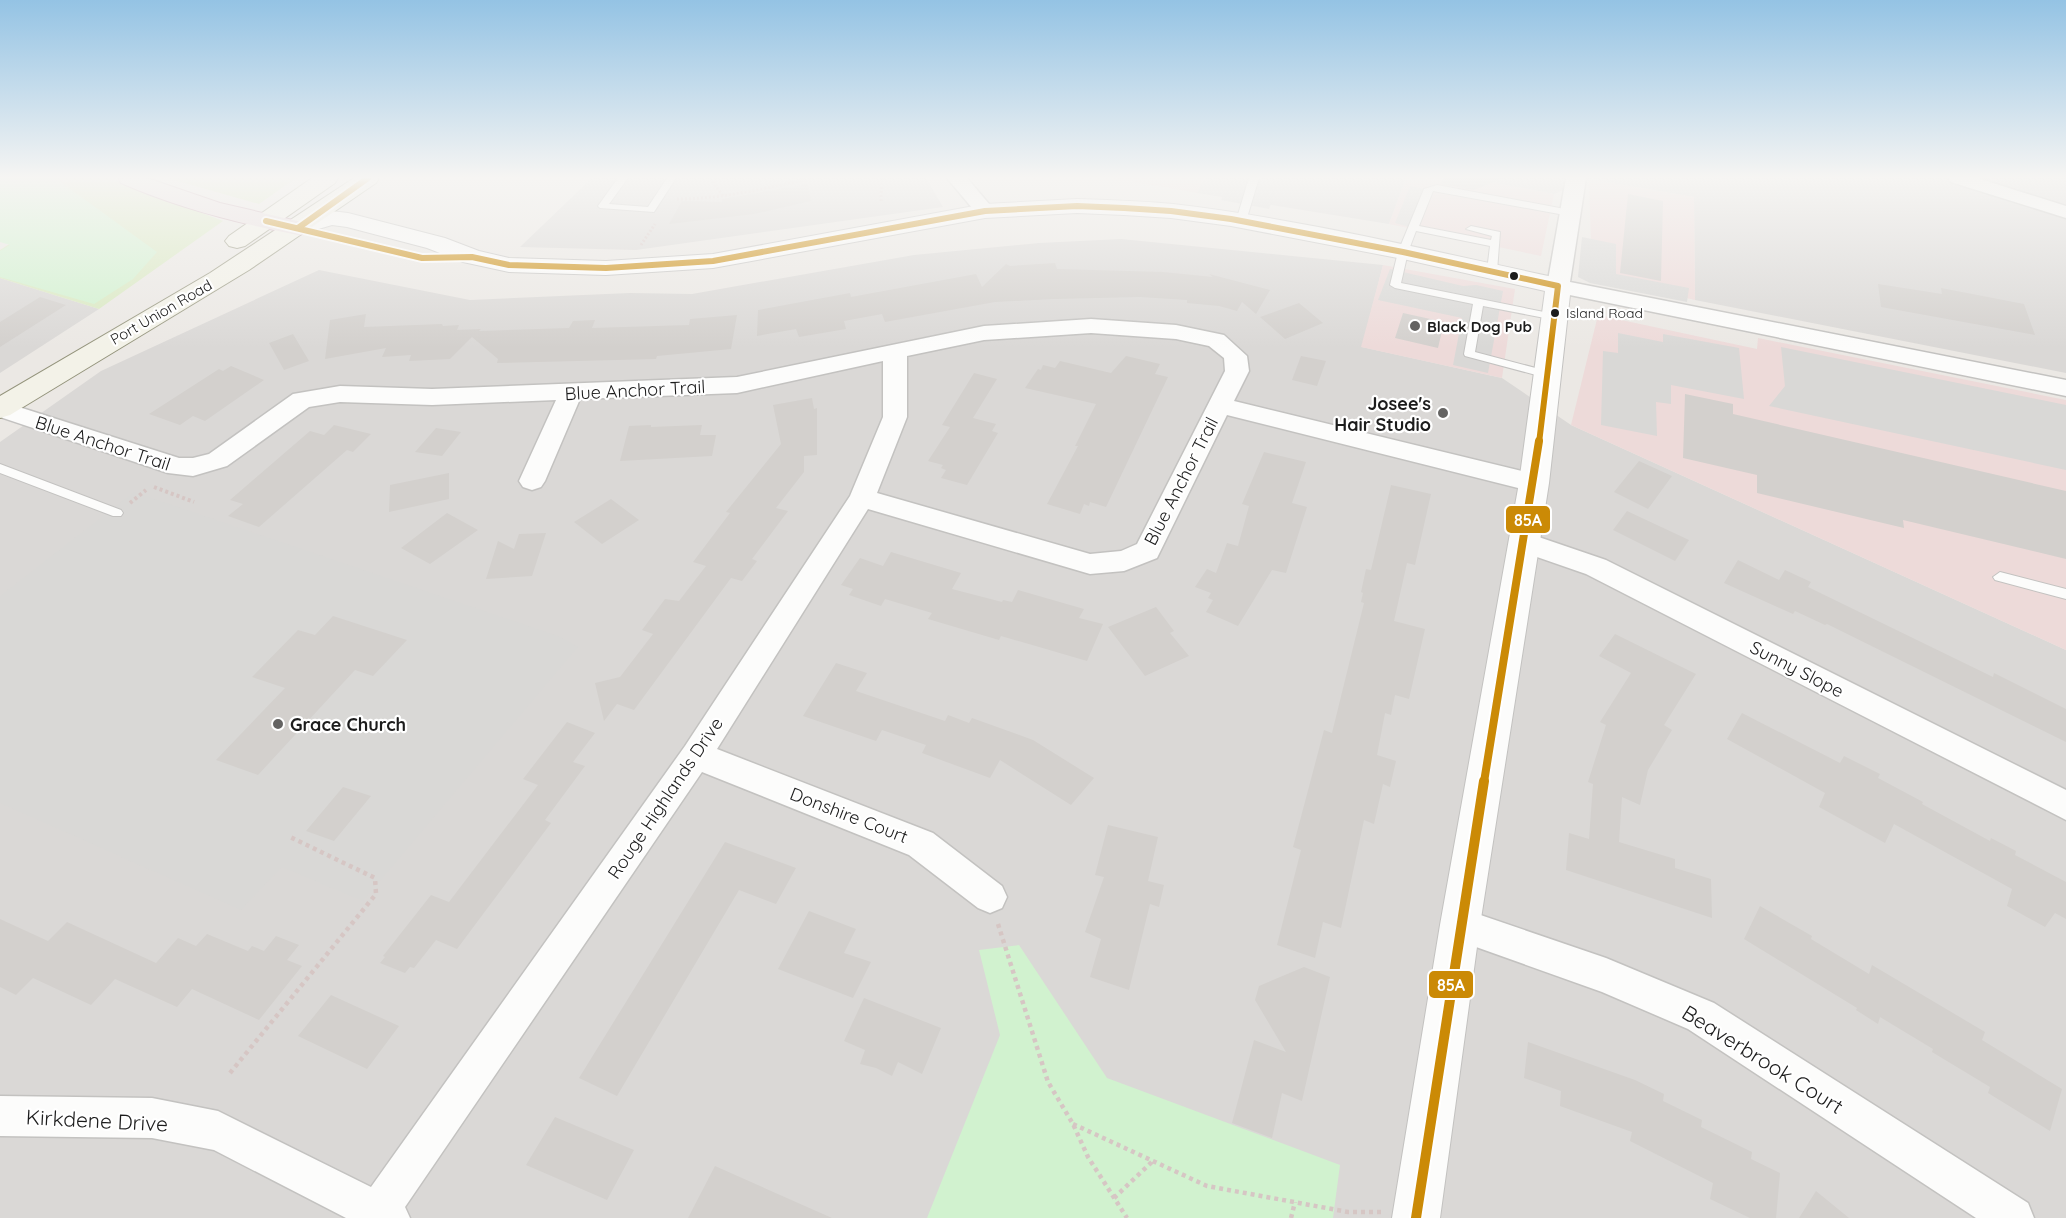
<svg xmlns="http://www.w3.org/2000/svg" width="2066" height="1218" font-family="Quicksand,sans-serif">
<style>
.residential{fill:#dad8d6}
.commercial{fill:#eddad9}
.religious{fill:#d9d8d6}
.grass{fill:#d9e9c1}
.park{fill:#d1f2cf}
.building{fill:#d3d0cd}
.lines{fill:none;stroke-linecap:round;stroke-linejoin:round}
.service-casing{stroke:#c3c2c0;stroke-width:2}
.minor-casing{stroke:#c3c2c0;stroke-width:3}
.tertiary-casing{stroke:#c3c2c0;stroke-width:2}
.secondary-casing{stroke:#94947c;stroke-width:2}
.motorway-casing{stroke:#c09ba8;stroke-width:2}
.path-far2{stroke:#d6c6c4;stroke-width:3;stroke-dasharray:2 2;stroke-linecap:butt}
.path-far1{stroke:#d6c6c4;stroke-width:4;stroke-dasharray:3 3;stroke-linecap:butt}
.path{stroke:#d6c6c4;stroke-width:4.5;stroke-dasharray:4 4;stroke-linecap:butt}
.service{fill:#fcfcfb;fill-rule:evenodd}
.minor{fill:#fcfcfb;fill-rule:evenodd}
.tertiary{fill:#fcfcfb;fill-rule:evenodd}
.secondary{fill:#f3f2e8;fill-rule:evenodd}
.motorway{fill:#e9dddf;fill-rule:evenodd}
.bus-1-far2-casing{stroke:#fff;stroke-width:10}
.bus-1-far1-casing{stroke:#fff;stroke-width:12}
.bus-1-casing{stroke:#fff;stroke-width:14}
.bus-1-far2{stroke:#cb8a06;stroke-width:6}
.bus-1-far1{stroke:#cb8a06;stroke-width:8}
.bus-1{stroke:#cb8a06;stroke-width:10}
.bus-dot{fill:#1c1c1c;stroke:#fff;stroke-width:2}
.poi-dot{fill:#646362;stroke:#fff;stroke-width:2}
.labels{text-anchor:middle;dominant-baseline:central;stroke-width:4.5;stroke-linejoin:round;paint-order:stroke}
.far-bus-label{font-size:14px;fill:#1c1c1c;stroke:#fff;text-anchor:start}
.far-street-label{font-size:15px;fill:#1c1c1c;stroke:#fff}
.far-poi-label{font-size:15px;font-weight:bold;fill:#1c1c1c;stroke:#fff;text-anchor:start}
.street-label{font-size:18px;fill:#1c1c1c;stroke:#fff}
.poi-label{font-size:18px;font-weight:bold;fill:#1c1c1c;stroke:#fff;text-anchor:end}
.near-street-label{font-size:21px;fill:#1c1c1c;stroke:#fff}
.line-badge{stroke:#fff;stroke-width:2}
.badge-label{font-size:16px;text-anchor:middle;font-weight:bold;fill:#fff}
</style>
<rect width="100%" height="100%" fill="#ebe8e4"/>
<!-- residential -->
<path class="residential" d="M 592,178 L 926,178 L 943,207 L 636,250 L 520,247 Z
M 1204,178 L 1406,178 L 1389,224 L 1197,193 Z
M 1469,178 L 2066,178 L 2066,373 L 1695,300 L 1694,197 L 1589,179 L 1554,194 Z
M 1121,239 L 1383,265 L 1362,347 L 1502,378 L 1571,425 L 2066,650 L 2066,1218 L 0,1218 L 0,442 L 101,371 L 319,270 L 470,300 L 630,293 L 692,294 L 914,255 L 1039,243 Z
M 0,278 L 99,309 L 0,373 Z"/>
<!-- commercial -->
<path class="commercial" d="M 1113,178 L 1204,178 L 1197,193 Z
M 1406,178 L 1469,178 L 1554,194 L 1541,256 L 1389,224 Z
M 1589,179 L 1694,197 L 1695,300 L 1592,276 Z
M 1383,265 L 1515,289 L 1502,378 L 1361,347 Z
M 1598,315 L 1757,349 L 1758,338 L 2066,400 L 2066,650 L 1571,425 Z"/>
<!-- religious -->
<path class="religious" d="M 1232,178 L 1282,178 L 1269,209 L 1221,200 Z
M 1410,186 L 1424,189 L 1409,227 L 1395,223 Z
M 1582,237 L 1616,244 L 1616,274 L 1689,288 L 1687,302 L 1590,283 L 1578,277 Z
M 1390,269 L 1463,286 L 1476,285 L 1503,291 L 1488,373 L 1453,365 L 1462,318 L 1378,300 Z
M 1618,333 L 1663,342 L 1663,334 L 1739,348 L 1744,399 L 1671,385 L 1671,404 L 1656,402 L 1657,436 L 1601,425 L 1603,351 L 1618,353 Z
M 1781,347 L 2066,405 L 2066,470 L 1769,406 L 1785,386 Z
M 134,492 L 561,637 L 578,647 L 363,901 L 282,867 L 241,910 L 0,803 L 0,596 Z"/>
<!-- grass -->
<path class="grass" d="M 0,178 L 111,178 L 223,221 L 99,309 L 0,278 L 0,250 L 11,243 Z
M 167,178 L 296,178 L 259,204 Z"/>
<!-- park -->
<path class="park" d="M 0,178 L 55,178 L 157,252 L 133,279 L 94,304 L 0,277 L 0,251 L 10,245 L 0,242 Z
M 1019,945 L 1107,1078 L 1340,1165 L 1333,1218 L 927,1218 L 1000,1035 L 979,950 Z"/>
<!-- building -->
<path class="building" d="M 1443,178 L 1501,178 L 1501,179 L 1474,190 L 1441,184 Z
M 808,184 L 811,201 L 754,214 L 669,224 L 682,201 L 722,202 L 722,199 Z
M 1628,194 L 1663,201 L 1661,281 L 1620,273 Z
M 1055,263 L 1057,269 L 1163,272 L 1213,277 L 1209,274 L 1270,290 L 1256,314 L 1242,302 L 1237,311 L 1219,306 L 1187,303 L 1187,300 L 1140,297 L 1054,299 L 995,302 L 885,322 L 882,314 L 844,321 L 846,329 L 799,337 L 796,329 L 757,336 L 758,310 L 850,293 L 851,297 L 976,274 L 982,287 L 1006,264 L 1010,266 Z
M 1878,284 L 1942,294 L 1941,288 L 2024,304 L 2035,335 L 1881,307 Z
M 40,297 L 66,305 L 0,347 L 0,322 Z
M 1299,303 L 1323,323 L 1285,339 L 1260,317 Z
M 1403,313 L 1444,322 L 1438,348 L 1395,338 Z
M 366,314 L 364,327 L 442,324 L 443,326 L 459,325 L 457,330 L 481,329 L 479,331 L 569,328 L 573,321 L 595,320 L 592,328 L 689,325 L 690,319 L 737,315 L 731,349 L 657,356 L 656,359 L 497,363 L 498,359 L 472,337 L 450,359 L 409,361 L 411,355 L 382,357 L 386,348 L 325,359 L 330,320 Z
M 293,334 L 309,361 L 284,370 L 269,343 Z
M 1126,356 L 1160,364 L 1155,374 L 1168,377 L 1106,507 L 1090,502 L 1089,506 L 1084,504 L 1080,514 L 1047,504 L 1078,446 L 1075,446 L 1096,404 L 1025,388 L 1038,369 L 1041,370 L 1043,365 L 1055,368 L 1060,361 L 1111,373 Z
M 1301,356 L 1326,361 L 1317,386 L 1292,380 Z
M 231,366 L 264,380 L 205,421 L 193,416 L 180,425 L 149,414 L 219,369 L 223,371 Z
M 974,373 L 997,379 L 973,418 L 996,424 L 992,431 L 998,433 L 967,485 L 941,478 L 946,470 L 941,468 L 943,465 L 928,461 L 950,427 L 942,425 Z
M 1685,394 L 1733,404 L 1733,414 L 2066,491 L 2066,559 L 1903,520 L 1904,528 L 1757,493 L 1757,475 L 1683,458 Z
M 812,398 L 814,409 L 817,408 L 817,455 L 804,456 L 804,472 L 776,508 L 788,511 L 752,559 L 757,561 L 742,581 L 731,578 L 634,710 L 617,704 L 604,721 L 595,683 L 620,677 L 653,634 L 642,630 L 665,599 L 679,601 L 706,566 L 693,562 L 730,513 L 726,512 L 781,444 L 773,405 Z
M 334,425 L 371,434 L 353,452 L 347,450 L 259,527 L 228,516 L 243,504 L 230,500 L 310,431 L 324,435 Z
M 651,425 L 651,427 L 702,425 L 700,435 L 716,435 L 712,456 L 620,461 L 629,426 Z
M 436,428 L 461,432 L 442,456 L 415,452 Z
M 1264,452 L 1306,462 L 1292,503 L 1307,507 L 1286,573 L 1272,570 L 1238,626 L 1206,612 L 1213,600 L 1208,598 L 1211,593 L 1195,587 L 1207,569 L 1216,573 L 1227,543 L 1238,546 L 1249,506 L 1242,504 Z
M 1639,461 L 1672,476 L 1648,509 L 1614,492 Z
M 449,473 L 449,499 L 389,512 L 390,485 Z
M 1391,485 L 1431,494 L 1415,565 L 1407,563 L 1394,621 L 1425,629 L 1409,699 L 1395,695 L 1391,715 L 1385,713 L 1377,755 L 1396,761 L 1390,787 L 1383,784 L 1374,824 L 1364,820 L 1341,928 L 1323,922 L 1315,958 L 1277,945 L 1301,850 L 1293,847 L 1324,730 L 1332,733 L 1364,603 L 1361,602 L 1363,593 L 1361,592 L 1366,569 L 1371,570 Z
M 611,499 L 639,520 L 602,544 L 574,522 Z
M 1627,511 L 1689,540 L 1675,561 L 1613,530 Z
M 447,513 L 478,530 L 430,564 L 401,548 Z
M 546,533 L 532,576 L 486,579 L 498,541 L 514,549 L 519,534 Z
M 891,552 L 961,573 L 952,589 L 1002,602 L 1003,600 L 1012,602 L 1018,590 L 1084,609 L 1079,618 L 1103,624 L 1087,661 L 1001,636 L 999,640 L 928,619 L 932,613 L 885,599 L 881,606 L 849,595 L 853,589 L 841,585 L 860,558 L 883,566 Z
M 1738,560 L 1779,580 L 1785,570 L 1811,582 L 1808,587 L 1993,677 L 1994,673 L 2066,709 L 2066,742 L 1827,624 L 1825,625 L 1795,611 L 1793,614 L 1724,583 Z
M 1156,607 L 1174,631 L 1170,633 L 1189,656 L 1145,676 L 1108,627 Z
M 333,616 L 407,640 L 373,676 L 355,670 L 258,775 L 216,760 L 285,688 L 252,677 L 298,630 L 315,635 Z
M 1615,634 L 1696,674 L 1664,725 L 1672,730 L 1648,770 L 1640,805 L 1622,797 L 1619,842 L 1675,859 L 1675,868 L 1711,879 L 1712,918 L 1566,870 L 1569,833 L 1589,839 L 1593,784 L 1588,782 L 1606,725 L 1600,722 L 1631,673 L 1599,656 Z
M 836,663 L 867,673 L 856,691 L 945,721 L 948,715 L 969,723 L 972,718 L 1033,740 L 1094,778 L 1071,805 L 1000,760 L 990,778 L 922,753 L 926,745 L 882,730 L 876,741 L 803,716 Z
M 1742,713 L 1840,763 L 1844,756 L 1880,774 L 1878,778 L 1923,802 L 1922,804 L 1990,841 L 1991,838 L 2016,851 L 2015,855 L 2066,882 L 2066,919 L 2055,913 L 2045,927 L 2007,906 L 2012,889 L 1894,824 L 1885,843 L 1819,807 L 1825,793 L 1727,739 Z
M 567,722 L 595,733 L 573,762 L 585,766 L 545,820 L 551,823 L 457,949 L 436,940 L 414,968 L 410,967 L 405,973 L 380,963 L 385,957 L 383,956 L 431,895 L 449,902 L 538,785 L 523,779 Z
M 343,787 L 371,796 L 334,841 L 306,831 Z
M 1108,825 L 1158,837 L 1148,881 L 1164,885 L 1159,907 L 1150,904 L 1129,990 L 1090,977 L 1101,939 L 1085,932 L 1104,877 L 1095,875 Z
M 725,842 L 796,868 L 776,904 L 739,890 L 617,1096 L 579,1078 Z
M 1760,906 L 1812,936 L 1811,939 L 1869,974 L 1872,965 L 1985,1032 L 1982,1040 L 2062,1089 L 2050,1131 L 1988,1093 L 1990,1087 L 1932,1052 L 1933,1049 L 1880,1017 L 1878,1024 L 1856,1010 L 1857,1008 L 1744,939 Z
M 809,911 L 856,929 L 844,953 L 871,962 L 853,998 L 778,969 Z
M 0,919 L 48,941 L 67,922 L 156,963 L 178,938 L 196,946 L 207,934 L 248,951 L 252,946 L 264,951 L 276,936 L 299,945 L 287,960 L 302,966 L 259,1020 L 192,989 L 177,1007 L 115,979 L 91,1005 L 33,978 L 16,995 L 0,987 Z
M 1304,967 L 1330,977 L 1302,1101 L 1282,1093 L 1272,1138 L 1232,1123 L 1254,1040 L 1286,1052 L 1255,1000 L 1259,986 Z
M 331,995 L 399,1026 L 367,1069 L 298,1036 Z
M 864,998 L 941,1028 L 922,1074 L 898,1062 L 892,1076 L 876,1068 L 860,1064 L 865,1050 L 844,1041 Z
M 1528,1042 L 1635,1080 L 1664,1094 L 1663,1101 L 1702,1120 L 1701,1127 L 1752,1152 L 1751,1159 L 1780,1173 L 1776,1218 L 1750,1218 L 1710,1199 L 1713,1183 L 1630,1141 L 1632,1132 L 1560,1106 L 1561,1091 L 1524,1078 Z
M 555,1117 L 634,1150 L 607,1200 L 526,1165 Z
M 715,1166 L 832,1218 L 688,1218 Z
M 1816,1191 L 1849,1218 L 1799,1218 Z"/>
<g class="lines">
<!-- service casing -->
<g class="service-casing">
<path id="service" d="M 618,178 L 628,178 L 609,204 L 648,207 L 667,178 L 676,178 L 654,212 L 600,208 L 598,206 Z
M 1249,178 L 1259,178 L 1246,221 L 1241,224 L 1236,221 Z
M 1437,185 L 1570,210 L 1575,213 L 1570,216 L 1433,191 L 1419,226 L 1491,240 L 1492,236 L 1466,229 L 1471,226 L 1500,232 L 1497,271 L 1492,274 L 1487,271 L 1490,246 L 1416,231 L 1408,252 L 1401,283 L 1559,315 L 1560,317 L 1555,320 L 1483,306 L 1475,352 L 1551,372 L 1551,376 L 1547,378 L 1465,356 L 1464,354 L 1473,304 L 1395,288 L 1390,285 L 1398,252 L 1424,189 Z
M 0,464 L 121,510 L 123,513 L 121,516 L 113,516 L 0,473 Z
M 2000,572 L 2066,589 L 2066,599 L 1995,580 L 1993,577 Z"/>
</g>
<!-- minor casing -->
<g class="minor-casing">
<path id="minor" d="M 947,178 L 967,178 L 995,211 L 992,215 L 978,215 Z
M 1566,178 L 1586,178 L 1570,282 L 2066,380 L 2066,396 L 1550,291 L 1547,286 Z
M 1948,178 L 1977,178 L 2066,206 L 2066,218 L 1951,182 Z
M 1091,319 L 1176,325 L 1224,335 L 1247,356 L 1249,371 L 1234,401 L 1534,474 L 1543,477 L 1547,483 L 1543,489 L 1534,492 L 1227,415 L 1157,558 L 1124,571 L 1090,574 L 868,509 L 717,749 L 933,833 L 1002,886 L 1007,897 L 1002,908 L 990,913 L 978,908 L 909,855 L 702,772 L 405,1207 L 410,1218 L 346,1218 L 214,1150 L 152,1138 L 0,1136 L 0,1096 L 152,1098 L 218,1111 L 371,1187 L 685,746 L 850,496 L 883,417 L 883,361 L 737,393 L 580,399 L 545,481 L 541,487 L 532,490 L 523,487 L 519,481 L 556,400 L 432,405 L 340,402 L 309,407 L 227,466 L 193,476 L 168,473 L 0,417 L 0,401 L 179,458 L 193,458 L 209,454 L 293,394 L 340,386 L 432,389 L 737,377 L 984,326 ZM 1091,333 L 1176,339 L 1209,346 L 1224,358 L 1225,371 L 1137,544 L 1121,551 L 1090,554 L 877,493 L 907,417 L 907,356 L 984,340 Z
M 1524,532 L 1606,560 L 2066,790 L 2066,820 L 1586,574 L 1514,549 L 1510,542 L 1514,535 Z
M 1460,908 L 1606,958 L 1714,1003 L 2028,1203 L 2034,1218 L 1976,1218 L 1688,1029 L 1602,992 L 1448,937 L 1442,925 L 1448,913 Z"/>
</g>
<!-- tertiary casing -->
<g class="tertiary-casing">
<path id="tertiary" d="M 1077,199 C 1109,200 1141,201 1173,204 C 1302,219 1431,251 1558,278 L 1567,281 L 1571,286 L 1549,483 L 1480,925 L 1440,1218 L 1392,1218 L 1440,925 L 1519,483 L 1545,291 L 1403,259 L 1231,226 L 1171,218 L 1124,215 L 1077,213 L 985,218 L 713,268 L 606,275 L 509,272 L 463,262 L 427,248 L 347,227 L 332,225 L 298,235 L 290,233 L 286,228 L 290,223 L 331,211 L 348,213 L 445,238 L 479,251 L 509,258 L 606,261 L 713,254 L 985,204 Z"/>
</g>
<!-- secondary casing -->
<g class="secondary-casing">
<path id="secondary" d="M 312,178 L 338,178 L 335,183 L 245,246 L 237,248 L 229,246 L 225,241 L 229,236 Z
M 354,178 L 379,178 L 376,183 L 249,270 L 10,415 L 0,418 L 0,396 L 210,273 Z"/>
</g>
<!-- motorway casing -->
<g class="motorway-casing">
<path id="motorway" d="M 118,178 L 147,178 L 220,203 L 306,223 L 310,228 L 306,233 L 298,235 C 237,223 178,208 121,183 Z"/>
</g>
<!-- path-far2 -->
<path class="path-far2" d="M 716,178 L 713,182 L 723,196
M 804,178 L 811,178
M 677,199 C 720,199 762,189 804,180 L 804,178
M 881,201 L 882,178
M 641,245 L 655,224"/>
<!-- path-far1 -->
<path class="path-far1" d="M 154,487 L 194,502
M 130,503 L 146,490"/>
<!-- path -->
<path class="path" d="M 998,924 L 1048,1082 L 1073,1124 L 1088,1157 L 1127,1218
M 230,1073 L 376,894 L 375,878 L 290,837
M 1073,1124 L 1207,1186 L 1348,1212 L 1381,1212
M 1114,1198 L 1153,1161
M 1291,1218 L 1295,1202"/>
<!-- service -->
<use href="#service" class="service"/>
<!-- minor -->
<use href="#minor" class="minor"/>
<!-- tertiary -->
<use href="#tertiary" class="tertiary"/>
<!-- secondary -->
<use href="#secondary" class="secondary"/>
<!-- motorway -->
<use href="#motorway" class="motorway"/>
<!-- bus-1-far2 casing -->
<g class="bus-1-far2-casing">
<path id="bus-1-far2" d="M 266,221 L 422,258 L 472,257 L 509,265 L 606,268 L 713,261 L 985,211 L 1077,206 L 1124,208 L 1171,211 L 1231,219 L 1403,252 L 1558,286
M 298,228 L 368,178
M 1539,443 L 1558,286"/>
</g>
<!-- bus-1-far1 casing -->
<g class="bus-1-far1-casing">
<path id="bus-1-far1" d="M 1484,782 L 1539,441"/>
</g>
<!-- bus-1 casing -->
<g class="bus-1-casing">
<path id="bus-1" d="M 1416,1218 L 1484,781"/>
</g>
<!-- bus-1-far2 -->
<use href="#bus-1-far2" class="bus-1-far2"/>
<!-- bus-1-far1 -->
<use href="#bus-1-far1" class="bus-1-far1"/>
<!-- bus-1 -->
<use href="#bus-1" class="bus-1"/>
</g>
<!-- sky -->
<linearGradient id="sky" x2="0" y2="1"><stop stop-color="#94c3e4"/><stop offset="0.51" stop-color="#f6f5f3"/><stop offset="1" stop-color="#f6f5f3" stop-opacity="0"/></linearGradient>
<rect width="2066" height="348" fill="url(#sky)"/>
<!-- markers -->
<g class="bus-dot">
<circle cx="1514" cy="276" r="5"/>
<circle cx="1555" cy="313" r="5"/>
</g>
<g class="poi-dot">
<circle cx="1415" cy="326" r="6"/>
<circle cx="1443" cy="413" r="6"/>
<circle cx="278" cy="724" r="6"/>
</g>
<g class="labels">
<!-- far-bus labels -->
<g class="far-bus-label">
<text x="1566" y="313">Island Road</text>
</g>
<!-- far-street labels -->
<g class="far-street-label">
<text transform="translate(161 312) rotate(-30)">Port Union Road</text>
</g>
<!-- far-poi labels -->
<g class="far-poi-label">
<text x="1427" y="326">Black Dog Pub</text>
</g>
<!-- street labels -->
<g class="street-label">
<text transform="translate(635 390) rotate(-3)">Blue Anchor Trail</text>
<text transform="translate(103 443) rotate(18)">Blue Anchor Trail</text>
<text transform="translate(1181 481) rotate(-63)">Blue Anchor Trail</text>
<text transform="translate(1797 669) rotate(27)">Sunny Slope</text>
<text transform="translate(665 798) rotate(-56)">Rouge Highlands Drive</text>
<text transform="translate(849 815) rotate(21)">Donshire Court</text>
</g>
<!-- poi labels -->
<g class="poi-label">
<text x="1431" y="403">Josee's<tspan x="1431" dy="21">Hair Studio</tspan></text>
<text x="290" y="724" text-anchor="start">Grace Church</text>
</g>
<!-- near-street labels -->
<g class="near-street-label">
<text transform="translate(1763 1059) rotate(32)">Beaverbrook Court</text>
<text transform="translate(97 1120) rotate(3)">Kirkdene Drive</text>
</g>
</g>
<g class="line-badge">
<rect x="1505" y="505" width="46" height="29" rx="6" fill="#cb8a06"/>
<rect x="1428" y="970" width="46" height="29" rx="6" fill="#cb8a06"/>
</g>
<g class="badge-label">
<text x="1528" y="526">85A</text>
<text x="1451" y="991">85A</text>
</g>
</svg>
